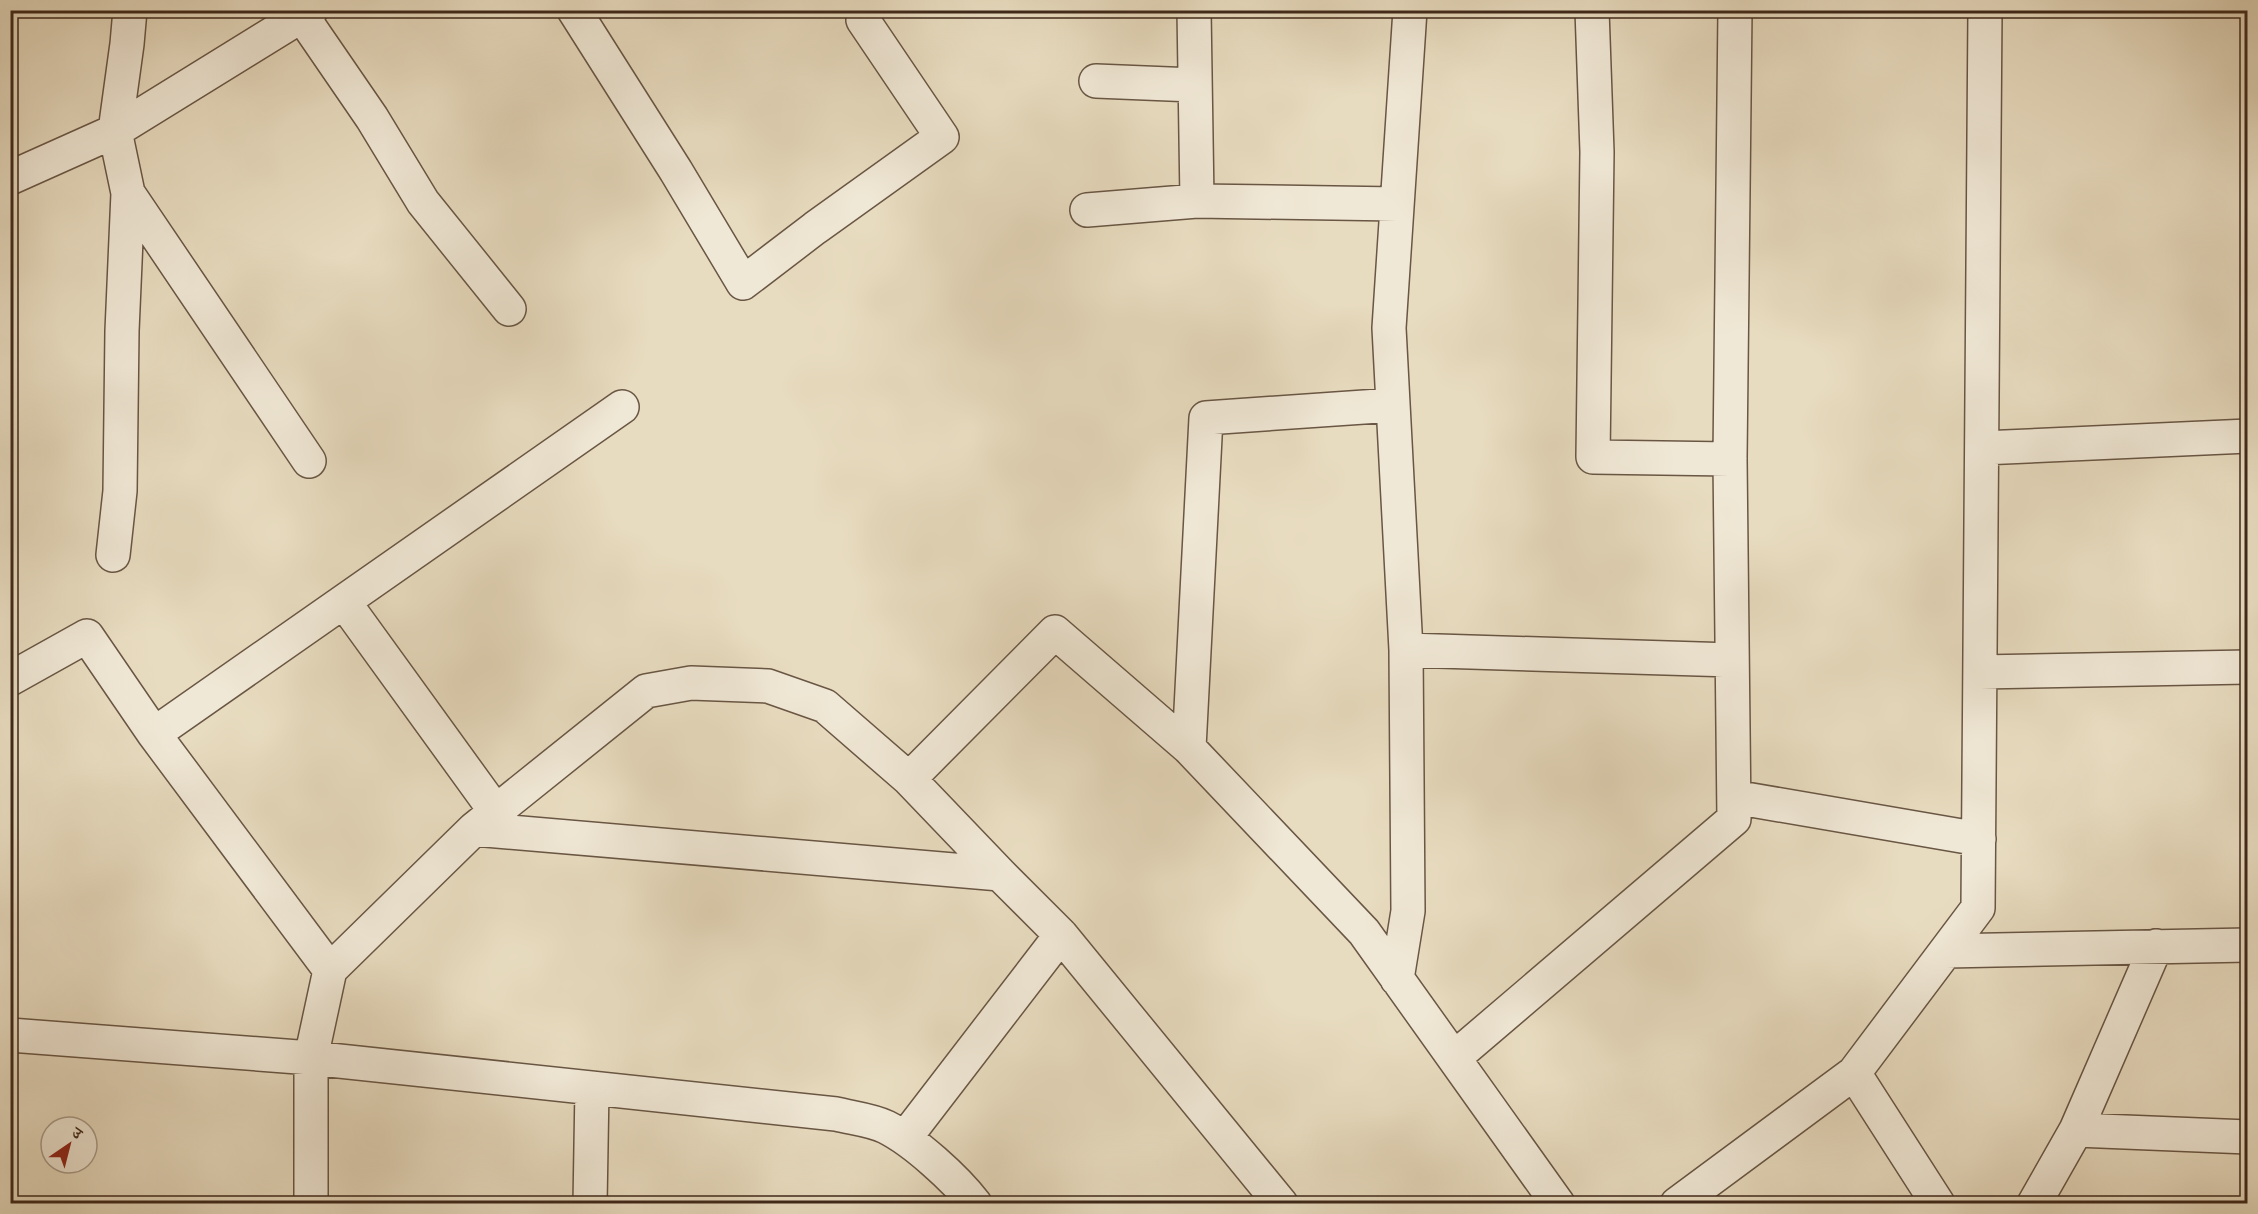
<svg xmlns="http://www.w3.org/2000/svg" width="2258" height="1214" font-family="'IM FELL Great Primer','Noto Serif Devanagari',serif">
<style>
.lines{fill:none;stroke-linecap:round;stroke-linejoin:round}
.minor-casing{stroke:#695644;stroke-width:36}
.minor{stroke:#f0e8d6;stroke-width:33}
</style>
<rect width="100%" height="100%" fill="#e8dcc0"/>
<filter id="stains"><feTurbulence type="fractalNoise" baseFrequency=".00333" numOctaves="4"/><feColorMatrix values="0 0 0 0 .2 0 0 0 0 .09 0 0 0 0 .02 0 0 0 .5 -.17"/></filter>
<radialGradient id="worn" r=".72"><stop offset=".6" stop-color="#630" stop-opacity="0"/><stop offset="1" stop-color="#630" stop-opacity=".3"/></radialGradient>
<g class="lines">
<!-- minor casing -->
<g class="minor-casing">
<path id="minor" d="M 130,10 L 127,44 L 115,131 L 128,193 L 309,461
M 574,10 L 676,171 L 743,283 L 815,228 L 942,137 L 863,20
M 1194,10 L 1197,201 L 1397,204
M 1592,10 L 1597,152 L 1593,457 L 1730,459
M 302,16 L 372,118 L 423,202 L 509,309
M 1096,81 L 1194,85
M 10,178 L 115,131 L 311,10
M 1087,210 L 1197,201
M 1982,448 L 2248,436
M 113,555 L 120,491 L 122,331 L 128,193
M 344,602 L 496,812
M 1406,650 L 1732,660
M 1980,672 L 2248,667
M 10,679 L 87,636 L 154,734 L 622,407
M 154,734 L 330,970
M 1189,748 L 1206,418 L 1393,405
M 909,779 L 1000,874
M 1734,797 L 1979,839
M 474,829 L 646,691 L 691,683 L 768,686 L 825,706 L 909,779 L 1055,632 L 1189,748 L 1364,932 L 1558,1204
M 1946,951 L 2248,945
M 1397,979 L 1408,911 L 1406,650 L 1389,328 L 1410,10
M 10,1035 L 311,1058 L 836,1114 C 852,1118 872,1120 886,1127 C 914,1141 956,1179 975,1204
M 1454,1058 L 1734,819 L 1730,459 L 1735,10
M 1854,1073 L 1938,1204
M 2076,1130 L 2248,1137
M 905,1138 L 1061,935
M 311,1204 L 311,1058 L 330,970 L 474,829 L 1000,874 L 1061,935 L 1281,1204
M 590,1204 L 592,1088
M 1677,1204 L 1854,1073 L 1978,908 L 1985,10
M 2034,1204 L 2076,1130 L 2156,946"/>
</g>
<!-- minor -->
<use href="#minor" class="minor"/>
</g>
<!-- margin -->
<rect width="2258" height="1214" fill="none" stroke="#e8dcc0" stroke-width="36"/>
<rect x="12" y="12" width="2234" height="1190" fill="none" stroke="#3f291b" stroke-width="3"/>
<rect x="18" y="18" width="2222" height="1178" fill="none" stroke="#3f291b" stroke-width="1.5"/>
<!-- north arrow -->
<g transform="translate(69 1145) rotate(35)"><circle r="28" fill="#f0e8d6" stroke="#a99c8b" stroke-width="1.5"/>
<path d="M0-4.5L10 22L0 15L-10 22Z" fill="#8f2418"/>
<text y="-9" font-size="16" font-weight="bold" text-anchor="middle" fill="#3f291b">उ</text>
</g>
<rect width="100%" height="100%" filter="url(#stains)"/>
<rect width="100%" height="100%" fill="url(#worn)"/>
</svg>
